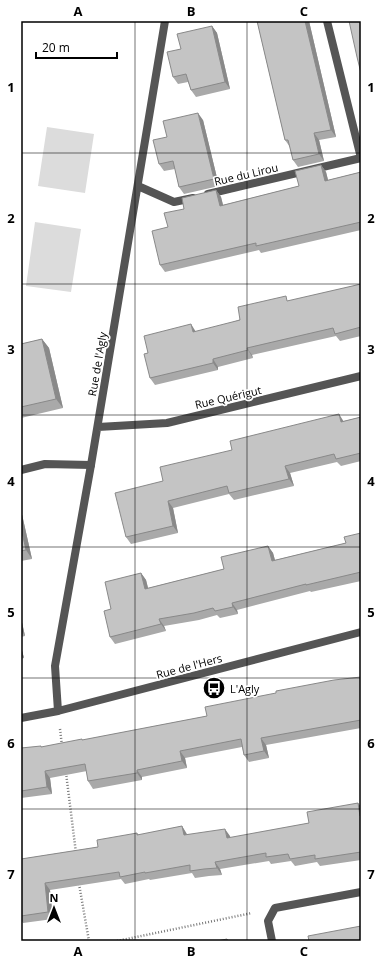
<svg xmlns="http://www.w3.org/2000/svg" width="382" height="962" font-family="'Open Sans',sans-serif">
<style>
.green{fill:#dcdcdc}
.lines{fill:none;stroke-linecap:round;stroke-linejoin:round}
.path{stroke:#777;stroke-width:2.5;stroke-dasharray:1 2;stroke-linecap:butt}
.lane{stroke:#555;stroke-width:8}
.street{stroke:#555;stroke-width:8}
.wall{fill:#a9a9a9}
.shaded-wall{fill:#898989}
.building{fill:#c4c4c4;stroke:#898989}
.grid{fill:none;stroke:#000;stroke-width:1;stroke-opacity:0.55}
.labels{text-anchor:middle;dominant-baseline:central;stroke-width:3.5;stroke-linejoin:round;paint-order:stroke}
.street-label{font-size:11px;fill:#000;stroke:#fff}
.poi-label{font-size:11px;fill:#000;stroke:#fff;text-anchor:start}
.neatline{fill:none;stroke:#000;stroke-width:1.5}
.grid-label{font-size:13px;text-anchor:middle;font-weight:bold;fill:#000}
</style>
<rect width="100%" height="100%" fill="#fff"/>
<!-- green -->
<path class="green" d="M 47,127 L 94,134 L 85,193 L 38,186 Z
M 35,222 L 81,229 L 71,292 L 26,286 Z"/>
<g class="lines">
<!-- path -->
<path class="path" d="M 60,729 L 62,746
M 66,773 L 76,853
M 79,884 L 89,941
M 117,941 L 252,913"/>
<!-- lane -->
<path class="lane" d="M 21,470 L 45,464 L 91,465"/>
<!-- street -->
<path class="street" d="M 327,21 L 361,158
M 138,186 L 174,202 L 193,198
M 208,194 L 361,158
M 98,427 L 167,423 L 361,376
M 58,711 L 55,666 L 91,465 L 165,21
M 21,718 L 58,711 L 361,632
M 272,941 L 268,921 L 275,908 L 361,892"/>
</g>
<!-- wall -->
<path class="wall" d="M 257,21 L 309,21 L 336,137 L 319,140 L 324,161 L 298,167 L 293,160 L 290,147 L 285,140 Z
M 212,26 L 217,33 L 230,89 L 196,97 L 191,90 L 188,82 L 178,84 L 173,77 L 181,49 Z
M 203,120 L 219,186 L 184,194 L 179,187 L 175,169 L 164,171 L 159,164 L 167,137 Z
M 321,165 L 326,172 L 328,180 L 361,172 L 361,230 L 261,253 L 259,250 L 165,272 L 160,265 L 168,227 L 184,209 L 216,190 L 221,197 L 223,205 L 299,186 Z
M 361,284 L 361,336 L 340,341 L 336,336 L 252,355 L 253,358 L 218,367 L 218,370 L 155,385 L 150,378 L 148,353 L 290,301 Z
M 42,339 L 49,348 L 63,408 L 21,418 L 21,344 Z
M 361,417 L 361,461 L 341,466 L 337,462 L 290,473 L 294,486 L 234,500 L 229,494 L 173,508 L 178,533 L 131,544 L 126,537 L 163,481 L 344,421 Z
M 21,510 L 32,559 L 21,561 Z
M 361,533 L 361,581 L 311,592 L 310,591 L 237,610 L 238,614 L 220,618 L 217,615 L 199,620 L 164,626 L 166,631 L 115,644 L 110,637 L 111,609 L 141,573 L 146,580 L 148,588 L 224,569 L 268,546 L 273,553 L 275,560 L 346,543 Z
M 21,618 L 25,636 L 21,637 Z
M 21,647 L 24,658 L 21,659 Z
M 361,677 L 361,728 L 266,745 L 269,758 L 249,762 L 244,755 L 242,747 L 185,758 L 187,768 L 142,777 L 142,780 L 93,789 L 88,781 L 87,771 L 50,778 L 52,794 L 21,798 L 21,748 L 42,747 L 83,740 L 207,716 Z
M 358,803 L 361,807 L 361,860 L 320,866 L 317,862 L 295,866 L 291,861 L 271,864 L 269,861 L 220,869 L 222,875 L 209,876 L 195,878 L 192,873 L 150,880 L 149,879 L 125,884 L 121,879 L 50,890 L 53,919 L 23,923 L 21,920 L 21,859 L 98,847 L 137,833 L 139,835 L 182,826 L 187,834 L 230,836 L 230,838 L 309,823 Z"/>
<!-- shaded-wall -->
<path class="shaded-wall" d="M 305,21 L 309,21 L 336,137 L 331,130 Z
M 212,26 L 217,33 L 230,89 L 225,82 Z
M 198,113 L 203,120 L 219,186 L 214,179 Z
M 314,133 L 319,140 L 324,161 L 319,154 Z
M 321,165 L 326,172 L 330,188 L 325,181 Z
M 216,190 L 221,197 L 225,213 L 220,206 Z
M 191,324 L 196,332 L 193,332 Z
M 42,339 L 49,348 L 63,408 L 56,399 Z
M 247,348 L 252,355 L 253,358 L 248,350 Z
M 213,359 L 218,367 L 218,370 L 213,363 Z
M 339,414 L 344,422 L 341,422 Z
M 285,466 L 290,473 L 294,486 L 289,479 Z
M 168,501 L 173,508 L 178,533 L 173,526 Z
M 21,510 L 32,559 L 26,550 L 21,528 Z
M 268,546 L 273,553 L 277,568 L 272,561 Z
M 141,573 L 146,580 L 150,596 L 145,589 Z
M 232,603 L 237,610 L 238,614 L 233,607 Z
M 21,618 L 25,636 L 21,630 Z
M 159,619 L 164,626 L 166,631 L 161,624 Z
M 21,647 L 24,658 L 21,655 Z
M 261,738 L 266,745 L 269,758 L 264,751 Z
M 180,751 L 185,758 L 187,768 L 182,761 Z
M 137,770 L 142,777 L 142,780 L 137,773 Z
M 45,771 L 50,778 L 52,794 L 47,787 Z
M 358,803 L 361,807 L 361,817 L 360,816 Z
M 182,826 L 186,833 L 189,842 L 184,835 Z
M 225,829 L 230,836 L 232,845 L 227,838 Z
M 215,862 L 220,869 L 222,875 L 217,868 Z
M 45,883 L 50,890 L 53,919 L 48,912 Z"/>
<!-- building -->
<path class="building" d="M 257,21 L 305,21 L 331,130 L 314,133 L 319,154 L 293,160 L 288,140 L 285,140 Z
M 349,21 L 361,21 L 361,73 L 357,57 Z
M 212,26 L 225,82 L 191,90 L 186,74 L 173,77 L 167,52 L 181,49 L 177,34 Z
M 198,113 L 214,179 L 179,187 L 173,161 L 159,164 L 153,140 L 167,137 L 163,121 Z
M 321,165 L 325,181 L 361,172 L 361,222 L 256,246 L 256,243 L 160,265 L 152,231 L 168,227 L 164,213 L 184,209 L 182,198 L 216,190 L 220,206 L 299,186 L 295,171 Z
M 361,284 L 361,327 L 335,334 L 333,328 L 247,348 L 248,350 L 213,359 L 213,363 L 150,378 L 144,354 L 148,353 L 144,336 L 191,324 L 193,332 L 240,320 L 238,307 L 286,296 L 287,301 Z
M 42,339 L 56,399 L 21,407 L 21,344 Z
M 339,414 L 341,422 L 361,417 L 361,453 L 336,459 L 334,454 L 285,466 L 289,479 L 229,493 L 227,486 L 168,501 L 173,526 L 126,537 L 115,493 L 163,481 L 160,467 L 232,450 L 230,441 Z
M 21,528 L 26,550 L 21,551 Z
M 361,533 L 361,572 L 306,585 L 306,584 L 232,603 L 233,607 L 215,611 L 213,608 L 194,613 L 159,619 L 161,624 L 110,637 L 104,611 L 111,609 L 105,582 L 141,573 L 145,589 L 224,569 L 221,557 L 268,546 L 272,561 L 346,543 L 344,537 Z
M 361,677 L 361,720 L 261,738 L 264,751 L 244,755 L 241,739 L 180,751 L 182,761 L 137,770 L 137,773 L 88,781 L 85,764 L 45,771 L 47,787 L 21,791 L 21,748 L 41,746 L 41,747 L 82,739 L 82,740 L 207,716 L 205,707 L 276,693 L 276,691 L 334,680 Z
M 358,803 L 360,816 L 361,816 L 361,852 L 315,859 L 315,855 L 290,859 L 288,854 L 266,857 L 266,853 L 215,862 L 217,868 L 204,869 L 190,871 L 190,865 L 145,873 L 145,872 L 120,877 L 119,872 L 45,883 L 48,912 L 21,916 L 21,859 L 98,847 L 97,840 L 137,833 L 137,835 L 182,826 L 184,835 L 225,829 L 227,838 L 309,823 L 307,812 Z
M 361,926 L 361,941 L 309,941 L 308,936 Z
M 227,939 L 228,941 L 217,941 Z"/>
<!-- grid -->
<path class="grid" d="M 135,21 L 135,941M 247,21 L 247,941M 21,153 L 361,153M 21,284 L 361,284M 21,415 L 361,415M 21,547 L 361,547M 21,678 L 361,678M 21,809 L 361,809"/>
<!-- icons -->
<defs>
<g id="bus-disc" transform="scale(1.15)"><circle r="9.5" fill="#000" stroke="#fff"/><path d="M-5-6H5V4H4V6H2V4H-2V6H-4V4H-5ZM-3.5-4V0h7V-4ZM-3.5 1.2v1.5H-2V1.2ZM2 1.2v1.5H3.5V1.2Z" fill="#fff"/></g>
</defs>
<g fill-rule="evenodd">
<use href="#bus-disc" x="214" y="688"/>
</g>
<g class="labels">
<!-- street labels -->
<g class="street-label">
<text transform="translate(246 174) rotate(-13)">Rue du Lirou</text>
<text transform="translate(97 364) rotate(-80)">Rue de l'Agly</text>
<text transform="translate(228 397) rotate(-13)">Rue Quérigut</text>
<text transform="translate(189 666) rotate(-15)">Rue de l'Hers</text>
</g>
<!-- poi labels -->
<g class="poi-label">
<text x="230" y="688">L'Agly</text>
</g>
</g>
<!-- border -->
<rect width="382" height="962" fill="none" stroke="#ffffff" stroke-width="44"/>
<!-- north arrow -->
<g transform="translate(54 908)" stroke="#ffffff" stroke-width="3" paint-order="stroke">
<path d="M0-3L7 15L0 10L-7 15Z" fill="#000000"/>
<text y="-6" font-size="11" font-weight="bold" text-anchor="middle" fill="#000000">N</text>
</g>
<!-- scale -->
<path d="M36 52v6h81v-6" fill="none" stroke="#000000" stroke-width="2"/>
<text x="42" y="52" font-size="12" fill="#000000" stroke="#ffffff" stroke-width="3" paint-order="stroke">20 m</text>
<rect x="22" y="22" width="338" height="918" class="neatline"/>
<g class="grid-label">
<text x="78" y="16">A</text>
<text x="191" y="16">B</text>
<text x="304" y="16">C</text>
<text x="11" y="92">1</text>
<text x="371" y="92">1</text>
<text x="11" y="223">2</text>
<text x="371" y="223">2</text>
<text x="11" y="354">3</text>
<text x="371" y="354">3</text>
<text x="11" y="486">4</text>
<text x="371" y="486">4</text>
<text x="11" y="617">5</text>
<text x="371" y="617">5</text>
<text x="11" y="748">6</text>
<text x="371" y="748">6</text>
<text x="11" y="879">7</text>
<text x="371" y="879">7</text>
<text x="78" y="956">A</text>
<text x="191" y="956">B</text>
<text x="304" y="956">C</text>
</g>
</svg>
